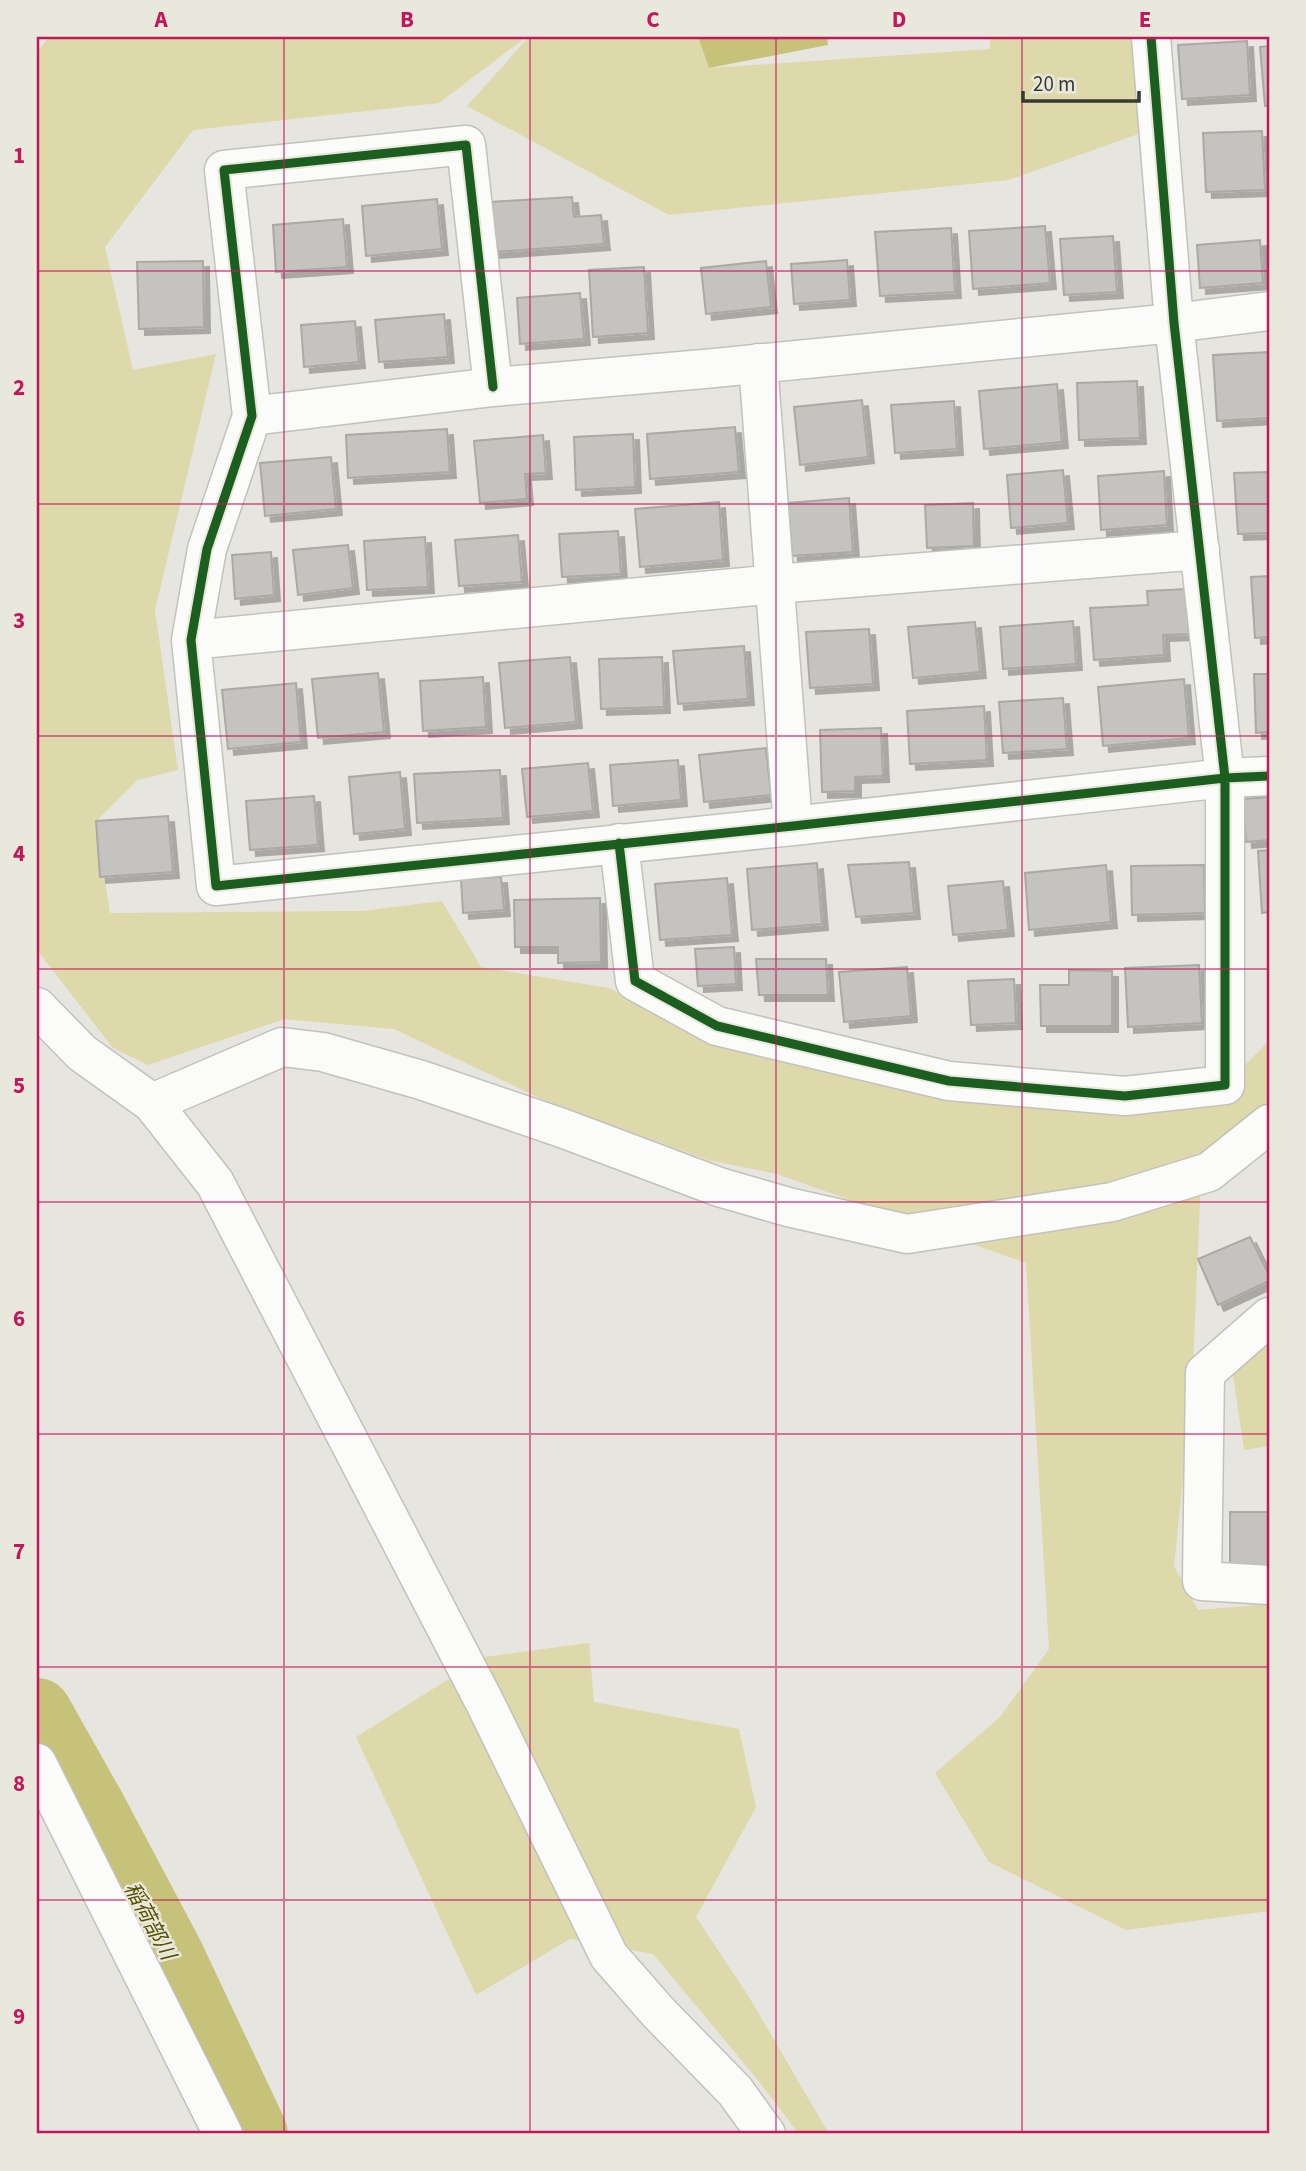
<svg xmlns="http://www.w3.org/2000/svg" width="1306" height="2171" font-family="'Source Sans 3','Noto Sans JP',sans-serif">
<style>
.green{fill:#ddd9ab}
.water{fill:#c7c27a}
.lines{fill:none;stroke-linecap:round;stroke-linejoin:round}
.river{stroke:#c7c27a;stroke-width:70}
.building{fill:#c4c3bf;stroke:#aaa9a4;stroke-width:2;filter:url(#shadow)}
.minor-casing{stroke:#c2c2bd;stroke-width:41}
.minor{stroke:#fbfbfa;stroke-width:38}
.cycleway-casing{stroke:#e9e8dc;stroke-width:13}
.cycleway{stroke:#1b5e20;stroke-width:9}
.grid{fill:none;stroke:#c2185b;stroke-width:2;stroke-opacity:0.55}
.labels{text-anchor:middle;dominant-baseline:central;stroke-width:5;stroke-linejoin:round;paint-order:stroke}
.water-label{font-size:21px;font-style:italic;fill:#565100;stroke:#e9e8dc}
.neatline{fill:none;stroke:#c2185b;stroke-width:2.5}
.grid-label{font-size:23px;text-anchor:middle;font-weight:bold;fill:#c2185b}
</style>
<defs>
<filter id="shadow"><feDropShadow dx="6" dy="6" stdDeviation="0" flood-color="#0004"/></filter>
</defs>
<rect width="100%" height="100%" fill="#e6e5df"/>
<!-- green -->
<path class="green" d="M 49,37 L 526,37 L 439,103 L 193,130 L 105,247 L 133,370 L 216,354 L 155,610 L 178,770 L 138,780 L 96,821 L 110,913 L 362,911 L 442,901 L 481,967 L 609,988 L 687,1025 L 1106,1095 L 1225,1085 L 1269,1041 L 1269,1135 L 1201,1177 L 1192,1391 L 1174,1566 L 1198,1610 L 1269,1604 L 1269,1911 L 1126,1930 L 989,1862 L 935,1773 L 1000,1717 L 1049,1649 L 1026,1263 L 777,1174 L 708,1160 L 548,1102 L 394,1029 L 284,1019 L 148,1065 L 113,1048 L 37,950 L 37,52 Z
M 529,37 L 698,37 L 709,68 L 990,49 L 990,37 L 1143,37 L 1158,127 L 1009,180 L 669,215 L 467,106 Z
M 1269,1341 L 1269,1446 L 1244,1450 L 1231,1361 Z
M 589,1643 L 594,1702 L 739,1729 L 756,1807 L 696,1917 L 749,1997 L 829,2134 L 799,2134 L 757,2079 L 653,1954 L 570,1939 L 476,1995 L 356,1737 L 484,1657 Z"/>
<!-- water -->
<path class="water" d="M 698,37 L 827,37 L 828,45 L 709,68 Z"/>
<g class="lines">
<!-- river -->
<path class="river" d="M 37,1713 L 90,1807 L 169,1956 L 253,2134"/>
</g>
<!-- building -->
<path class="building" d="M 1247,41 L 1250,95 L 1182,99 L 1178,45 Z
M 1269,46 L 1269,106 L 1265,106 L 1260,47 Z
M 1262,131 L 1265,190 L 1206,192 L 1203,133 Z
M 572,197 L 574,217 L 601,215 L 604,244 L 493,252 L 490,202 Z
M 437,199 L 442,249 L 366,256 L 362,206 Z
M 343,219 L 347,267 L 276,272 L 273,225 Z
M 1045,226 L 1050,283 L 973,289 L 969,231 Z
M 951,228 L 955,292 L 880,296 L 875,232 Z
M 1113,236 L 1117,292 L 1064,295 L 1060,239 Z
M 1260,240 L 1263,283 L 1200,288 L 1197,245 Z
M 847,260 L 850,300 L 794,304 L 791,264 Z
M 203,261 L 204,327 L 139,329 L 137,262 Z
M 766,261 L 771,307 L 706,314 L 701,268 Z
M 644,267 L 648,333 L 593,337 L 589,270 Z
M 580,293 L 584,339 L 520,344 L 517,298 Z
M 444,314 L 448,357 L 379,362 L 375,320 Z
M 355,321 L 359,362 L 304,367 L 301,325 Z
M 1269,352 L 1269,418 L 1217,421 L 1213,355 Z
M 1137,381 L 1140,438 L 1079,440 L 1077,383 Z
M 1057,384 L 1062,442 L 984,449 L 979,391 Z
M 862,400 L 868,457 L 800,465 L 794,407 Z
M 954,401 L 957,449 L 895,453 L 891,405 Z
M 735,427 L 739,472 L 650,479 L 647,434 Z
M 447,429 L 450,472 L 348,478 L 346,435 Z
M 633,434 L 635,487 L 576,490 L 574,437 Z
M 543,435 L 546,473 L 525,474 L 527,499 L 480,503 L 474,441 Z
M 331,457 L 336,509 L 265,516 L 260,463 Z
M 1063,470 L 1068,523 L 1011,528 L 1007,475 Z
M 1164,471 L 1167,525 L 1101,530 L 1098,476 Z
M 1269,472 L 1269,533 L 1238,534 L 1234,473 Z
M 849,498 L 853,552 L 792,556 L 788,503 Z
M 719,502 L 723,560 L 640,567 L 635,509 Z
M 973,503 L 974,546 L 927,548 L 925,505 Z
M 618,531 L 621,574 L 562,577 L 559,534 Z
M 518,535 L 522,582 L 459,586 L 455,540 Z
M 425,537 L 428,587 L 367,590 L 364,541 Z
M 348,545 L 353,588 L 298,595 L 293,550 Z
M 271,552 L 274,595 L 235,599 L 232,555 Z
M 1269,576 L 1269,637 L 1255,638 L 1251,577 Z
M 1186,589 L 1189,634 L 1163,635 L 1164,655 L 1094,660 L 1090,608 L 1148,605 L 1147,591 Z
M 1073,621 L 1076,664 L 1003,669 L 1000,627 Z
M 975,622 L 980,672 L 913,678 L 908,627 Z
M 869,629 L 873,684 L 810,688 L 806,632 Z
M 744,646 L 748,699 L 678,704 L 673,651 Z
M 570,657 L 576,722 L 505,728 L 499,663 Z
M 662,657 L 664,707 L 601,709 L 599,659 Z
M 378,673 L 384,732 L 318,738 L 312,679 Z
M 1254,674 L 1269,674 L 1269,732 L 1256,733 Z
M 483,677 L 486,727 L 423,731 L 420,681 Z
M 1184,679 L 1189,738 L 1103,746 L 1098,687 Z
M 296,683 L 301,742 L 228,749 L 222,690 Z
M 1063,698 L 1067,749 L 1003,753 L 999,702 Z
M 984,706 L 987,760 L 910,764 L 907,711 Z
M 881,728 L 883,776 L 855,777 L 855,791 L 822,792 L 820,730 Z
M 766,748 L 771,795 L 704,802 L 699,755 Z
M 678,760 L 681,800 L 613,806 L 610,765 Z
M 588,763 L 593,811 L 527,817 L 522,769 Z
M 500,770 L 503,818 L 417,823 L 414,774 Z
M 400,772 L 405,829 L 354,834 L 349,777 Z
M 314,796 L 318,845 L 250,850 L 246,801 Z
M 1269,797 L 1269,840 L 1246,842 L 1243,799 Z
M 168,816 L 173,872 L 100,877 L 96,821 Z
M 1269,850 L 1269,912 L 1262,913 L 1258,851 Z
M 909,862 L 914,913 L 856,917 L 848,865 Z
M 817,863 L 822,924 L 752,930 L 747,869 Z
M 1106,865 L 1111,922 L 1029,930 L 1025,873 Z
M 1204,865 L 1205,913 L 1132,915 L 1131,866 Z
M 501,877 L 504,910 L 463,913 L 461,879 Z
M 727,878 L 732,935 L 660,940 L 655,884 Z
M 1003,881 L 1008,930 L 953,935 L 948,886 Z
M 600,898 L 601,962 L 558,963 L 558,947 L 515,947 L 514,900 Z
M 734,947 L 736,984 L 698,986 L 695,949 Z
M 756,959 L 826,959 L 828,995 L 759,995 Z
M 1199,965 L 1202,1023 L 1128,1027 L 1125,968 Z
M 907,967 L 911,1016 L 844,1022 L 839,972 Z
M 1069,970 L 1112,971 L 1112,1026 L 1041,1026 L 1040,985 L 1069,985 Z
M 1014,979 L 1016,1023 L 971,1025 L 968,981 Z
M 1250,1237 L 1269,1275 L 1269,1281 L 1218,1305 L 1198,1259 Z
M 1230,1512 L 1269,1512 L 1269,1566 L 1230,1566 Z"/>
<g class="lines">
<!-- minor casing -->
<g class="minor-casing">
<path id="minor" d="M 758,363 L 793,826
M 493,387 L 466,145 L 224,170 L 252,416 L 207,549 L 191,640 L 216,886 L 793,826 L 1225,778 L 1269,776
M 252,416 L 493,387 L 704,369 L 1174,323 L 1269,311
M 191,640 L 775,584 L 1200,550
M 619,843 L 635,981 L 717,1026 L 949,1081 L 1125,1096 L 1225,1085 L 1225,778 L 1174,323 L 1151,37
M 37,1007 L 82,1053 L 152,1103 L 215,1183 L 485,1703 L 609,1956 L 658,2012 L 735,2091 L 766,2134
M 152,1103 L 282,1047 L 323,1052 L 421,1080 L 562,1128 L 719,1187 L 788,1207 L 907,1234 L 1112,1202 L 1209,1172 L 1269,1124
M 1269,1317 L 1205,1373 L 1202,1581 L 1269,1585
M 37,1763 L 223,2134"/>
</g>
<!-- minor -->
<use href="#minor" class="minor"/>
<!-- cycleway casing -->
<g class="cycleway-casing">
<path id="cycleway" d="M 493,387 L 466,145 L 224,170 L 252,416 L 207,549 L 191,640 L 216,886 L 793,826 L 1225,778 L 1269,776
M 619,843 L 635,981 L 717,1026 L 949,1081 L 1125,1096 L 1225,1085 L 1225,778 L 1174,323 L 1151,37"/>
</g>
<!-- cycleway -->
<use href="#cycleway" class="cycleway"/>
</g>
<!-- grid -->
<path class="grid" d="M 284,37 L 284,2134M 530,37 L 530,2134M 776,37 L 776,2134M 1022,37 L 1022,2134M 37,271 L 1269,271M 37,504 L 1269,504M 37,736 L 1269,736M 37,969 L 1269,969M 37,1202 L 1269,1202M 37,1434 L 1269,1434M 37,1667 L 1269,1667M 37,1900 L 1269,1900"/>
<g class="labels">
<!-- water labels -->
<g class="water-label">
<text transform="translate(150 1921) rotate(62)">稲荷部川</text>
</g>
</g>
<!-- border -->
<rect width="1306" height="2171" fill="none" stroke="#e9e8dc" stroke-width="77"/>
<!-- scale -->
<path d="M1023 91v10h116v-10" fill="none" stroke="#393934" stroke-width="3.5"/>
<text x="1033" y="91" font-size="21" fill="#393934" stroke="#e9e8dc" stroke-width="5" paint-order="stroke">20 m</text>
<rect x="38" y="38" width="1230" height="2094" class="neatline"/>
<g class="grid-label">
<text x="161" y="27">A</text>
<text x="407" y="27">B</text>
<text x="653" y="27">C</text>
<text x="899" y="27">D</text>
<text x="1145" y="27">E</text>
<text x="19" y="163">1</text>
<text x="19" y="395">2</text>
<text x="19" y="628">3</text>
<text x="19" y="861">4</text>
<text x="19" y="1093">5</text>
<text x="19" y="1326">6</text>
<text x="19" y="1559">7</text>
<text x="19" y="1791">8</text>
<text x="19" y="2024">9</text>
</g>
</svg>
